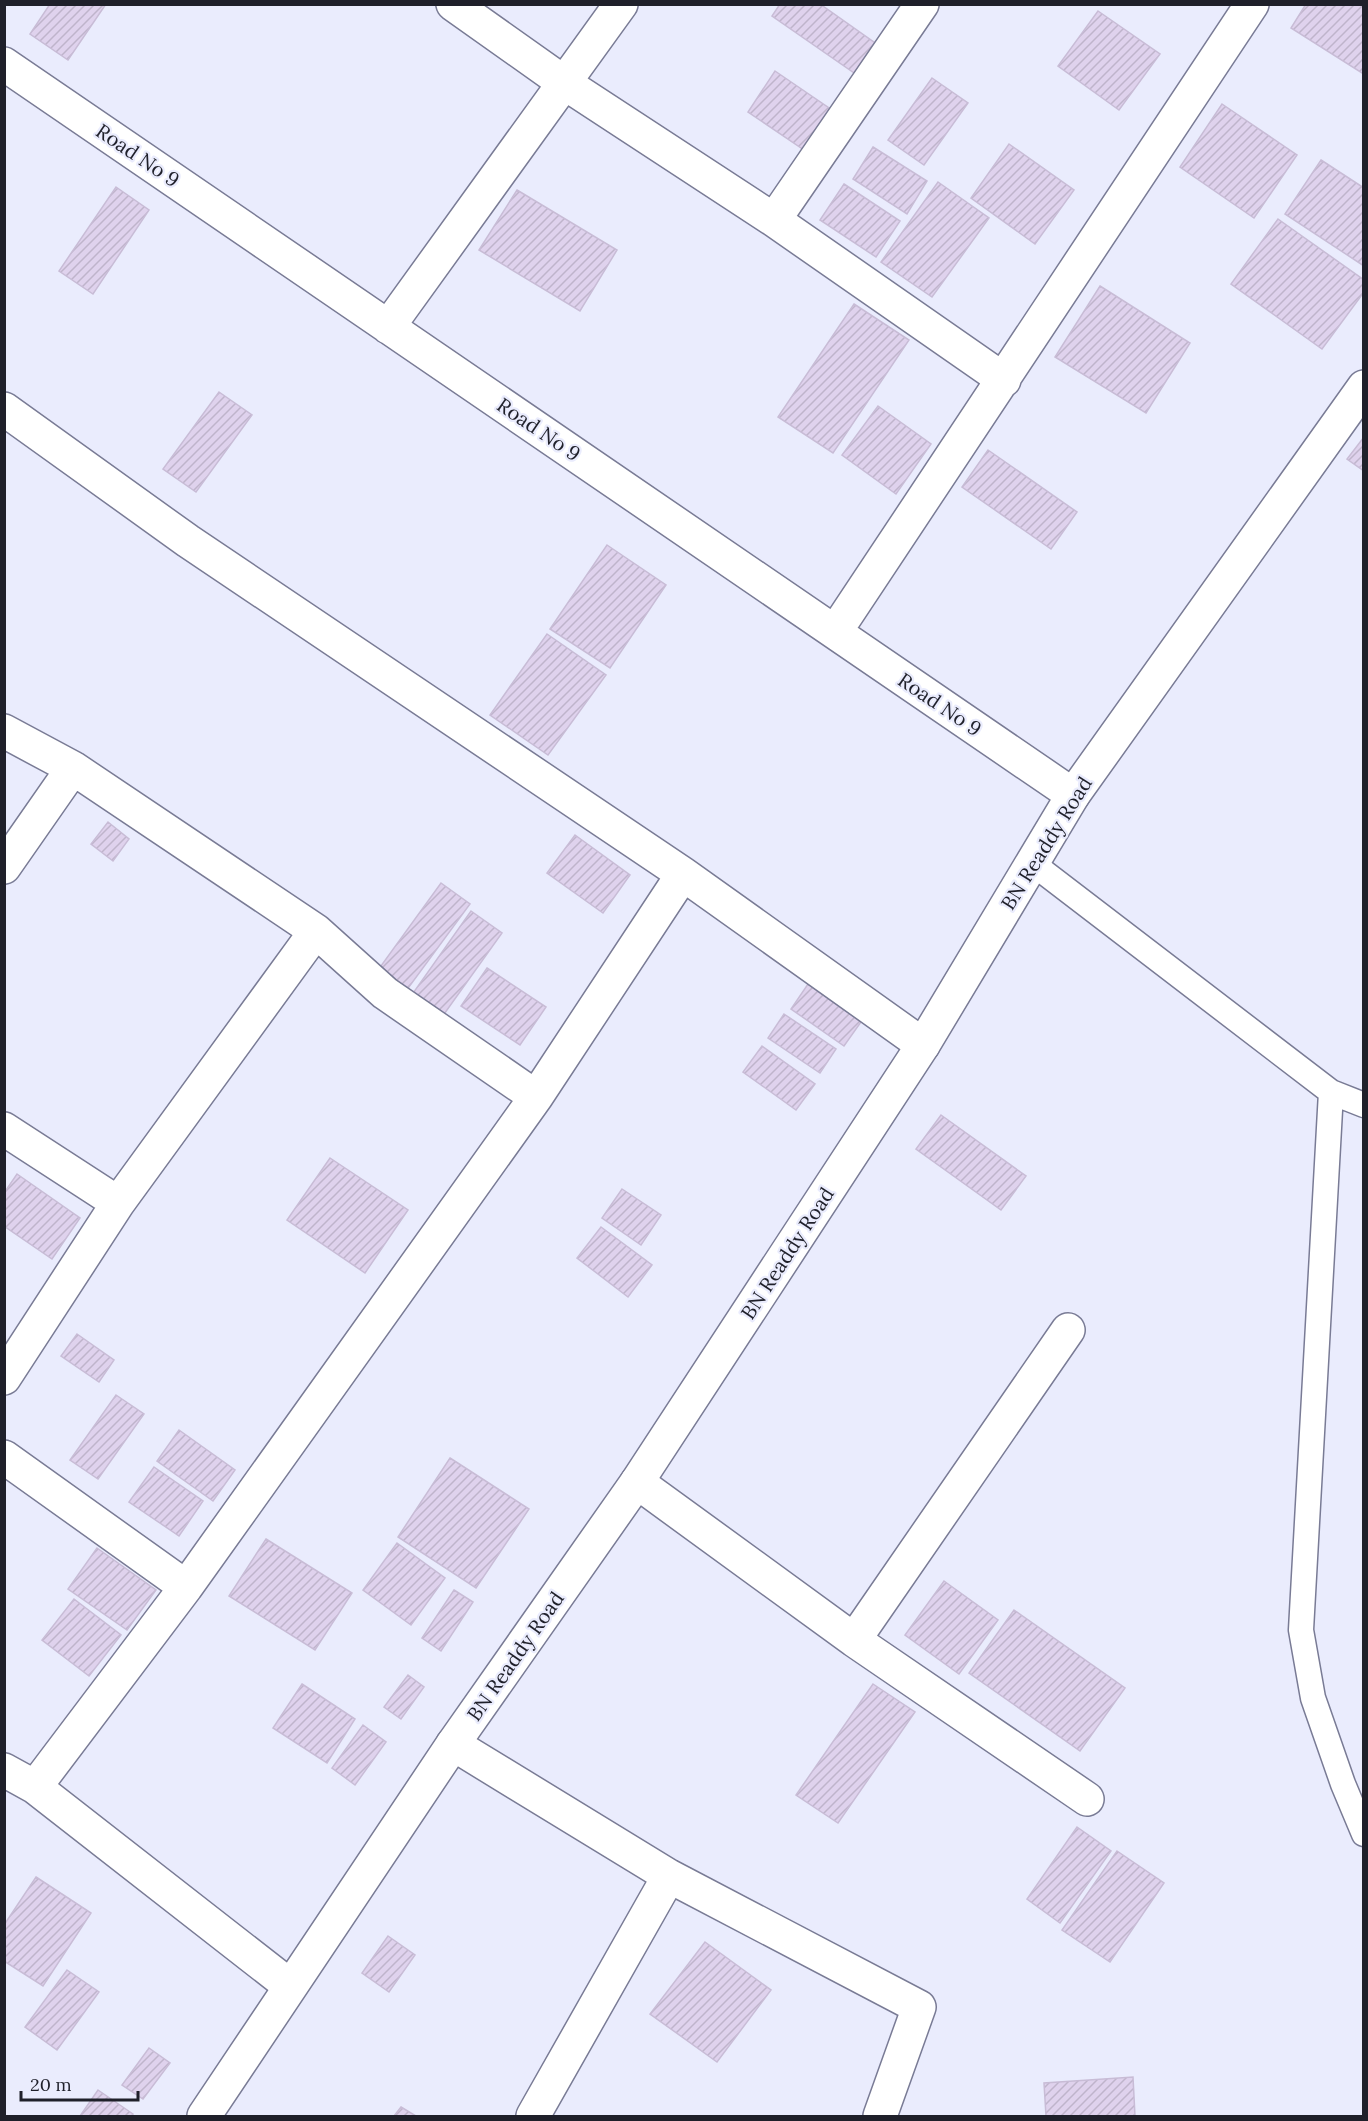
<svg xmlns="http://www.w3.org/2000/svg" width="1368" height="2121" font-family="Lora,serif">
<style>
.building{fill:url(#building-hatch);stroke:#c8bcd6;stroke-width:1.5}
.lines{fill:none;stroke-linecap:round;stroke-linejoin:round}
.lane-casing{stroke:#797b95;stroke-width:27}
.street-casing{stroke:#797b95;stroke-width:36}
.secondary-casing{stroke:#797b95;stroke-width:36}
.lane{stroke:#fff;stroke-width:24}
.street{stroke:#fff;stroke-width:33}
.secondary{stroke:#fff;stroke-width:33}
.labels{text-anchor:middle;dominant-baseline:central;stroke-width:4.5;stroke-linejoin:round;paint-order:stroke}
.street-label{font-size:20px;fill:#1f202a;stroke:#eaecfd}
</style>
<defs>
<pattern id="building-hatch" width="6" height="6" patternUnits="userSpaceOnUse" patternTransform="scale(1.5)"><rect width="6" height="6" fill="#dfd2ed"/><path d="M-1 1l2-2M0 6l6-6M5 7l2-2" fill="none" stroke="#bfb4cb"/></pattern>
</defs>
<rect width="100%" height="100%" fill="#eaecfd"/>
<!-- building -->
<path class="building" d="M 50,4 L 106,4 L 68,60 L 30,34 Z
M 780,4 L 820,4 L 878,45 L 857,75 L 772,16 Z
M 1306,4 L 1364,4 L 1364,70 L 1362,73 L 1291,28 Z
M 1098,11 L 1160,54 L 1119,110 L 1058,66 Z
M 775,71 L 832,110 L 804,150 L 748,112 Z
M 932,78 L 968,103 L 924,165 L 888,140 Z
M 1222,104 L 1297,155 L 1254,218 L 1180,167 Z
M 1009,144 L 1074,190 L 1035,244 L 971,198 Z
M 873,147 L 927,181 L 907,214 L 853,179 Z
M 1321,160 L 1364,188 L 1364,266 L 1285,214 Z
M 938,182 L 989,218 L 932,297 L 881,262 Z
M 844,184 L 900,221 L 876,257 L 820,220 Z
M 116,187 L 149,210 L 93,294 L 59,271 Z
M 517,190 L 617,250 L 580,311 L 479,250 Z
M 1278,219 L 1364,280 L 1364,292 L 1322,349 L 1231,284 Z
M 1100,286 L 1190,343 L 1146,413 L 1055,357 Z
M 854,304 L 909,340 L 833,453 L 778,417 Z
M 219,392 L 252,415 L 196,492 L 163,469 Z
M 878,406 L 931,444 L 896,494 L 842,455 Z
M 1364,437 L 1364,471 L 1347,459 Z
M 988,450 L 1077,512 L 1051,549 L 962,487 Z
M 607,545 L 666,585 L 610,668 L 550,629 Z
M 547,634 L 606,675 L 548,755 L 490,715 Z
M 108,822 L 129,839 L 113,861 L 91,844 Z
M 575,835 L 630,875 L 603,913 L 547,873 Z
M 441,883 L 470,904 L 406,991 L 378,970 Z
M 471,911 L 502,933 L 442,1017 L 411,996 Z
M 487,968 L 546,1007 L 520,1045 L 461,1006 Z
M 808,984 L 861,1022 L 844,1046 L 791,1009 Z
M 784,1014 L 836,1049 L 820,1073 L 768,1038 Z
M 762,1046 L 815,1084 L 796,1110 L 743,1072 Z
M 941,1115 L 1026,1176 L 1001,1210 L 916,1149 Z
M 330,1158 L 408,1210 L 365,1273 L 287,1220 Z
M 17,1174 L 80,1218 L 52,1259 L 4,1226 L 4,1193 Z
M 622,1189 L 661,1215 L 641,1245 L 602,1218 Z
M 601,1227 L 652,1265 L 628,1297 L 577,1258 Z
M 77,1334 L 114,1360 L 99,1382 L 61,1356 Z
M 116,1395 L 144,1414 L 98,1479 L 70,1460 Z
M 179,1430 L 235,1470 L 213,1501 L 157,1461 Z
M 450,1458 L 529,1509 L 476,1588 L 398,1537 Z
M 154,1467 L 203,1501 L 179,1536 L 129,1502 Z
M 266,1539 L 352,1593 L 315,1650 L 229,1596 Z
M 397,1543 L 445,1578 L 411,1625 L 363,1590 Z
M 97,1548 L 156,1590 L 127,1630 L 68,1589 Z
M 944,1581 L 998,1620 L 959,1674 L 905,1635 Z
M 454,1590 L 473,1602 L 441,1651 L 422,1638 Z
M 74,1599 L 121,1635 L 89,1676 L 42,1640 Z
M 1014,1610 L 1125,1688 L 1080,1751 L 969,1673 Z
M 408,1675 L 424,1687 L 401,1719 L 384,1707 Z
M 302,1684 L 355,1719 L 327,1763 L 273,1728 Z
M 873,1684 L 915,1712 L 838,1823 L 796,1795 Z
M 363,1725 L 386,1742 L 355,1785 L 332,1768 Z
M 1077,1827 L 1111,1851 L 1060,1923 L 1027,1899 Z
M 1117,1851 L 1164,1883 L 1110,1962 L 1062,1930 Z
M 36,1877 L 91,1913 L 43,1986 L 4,1961 L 4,1925 Z
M 388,1936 L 415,1955 L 389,1992 L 362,1973 Z
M 705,1942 L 771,1990 L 717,2062 L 650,2014 Z
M 67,1970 L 99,1992 L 57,2050 L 25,2027 Z
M 149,2048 L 170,2063 L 143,2099 L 122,2085 Z
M 1133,2077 L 1135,2116 L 1046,2116 L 1044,2083 Z
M 98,2090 L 133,2114 L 131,2116 L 80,2116 Z
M 401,2107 L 416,2116 L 394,2116 Z"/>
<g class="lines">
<!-- lane casing -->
<g class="lane-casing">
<path id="lane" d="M 1032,863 L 1331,1092 L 1364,1105
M 1331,1092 L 1301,1630 L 1313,1698 L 1343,1784 L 1364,1834"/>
</g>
<!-- street casing -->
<g class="street-casing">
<path id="street" d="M 453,4 L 563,82 L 774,220 L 1004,380
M 4,64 L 1073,795
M 774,220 L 922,4
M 388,327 L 621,4
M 4,409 L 188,541 L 683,874 L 923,1045
M 835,632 L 1252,4
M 4,731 L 73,768 L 316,931 L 385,993 L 536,1097
M 4,867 L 73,768
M 4,1129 L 118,1203
M 4,1378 L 118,1203 L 316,931
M 4,1457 L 186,1587
M 637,1482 L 854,1640 L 1087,1799
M 854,1640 L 1068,1330
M 453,1744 L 669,1876 L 919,2007 L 880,2116
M 4,1770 L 35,1787 L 290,1986
M 35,1787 L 186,1587 L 536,1097 L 683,874
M 533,2116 L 669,1876"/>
</g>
<!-- secondary casing -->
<g class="secondary-casing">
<path id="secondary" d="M 204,2116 L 453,1744 L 637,1482 L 923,1045 L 1073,795 L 1364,387"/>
</g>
<!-- lane -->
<use href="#lane" class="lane"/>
<!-- street -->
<use href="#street" class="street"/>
<!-- secondary -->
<use href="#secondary" class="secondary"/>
</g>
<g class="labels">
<!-- street labels -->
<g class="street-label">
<text transform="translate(138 155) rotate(34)">Road No 9</text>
<text transform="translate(539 429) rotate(34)">Road No 9</text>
<text transform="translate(940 704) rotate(34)">Road No 9</text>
<text transform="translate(1046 843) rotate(-58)">BN Readdy Road</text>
<text transform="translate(787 1253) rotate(-57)">BN Readdy Road</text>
<text transform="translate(515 1656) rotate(-55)">BN Readdy Road</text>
</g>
</g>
<!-- border -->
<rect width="1368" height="2121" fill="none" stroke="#1f202a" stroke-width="12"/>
<!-- scale -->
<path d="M21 2091v9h117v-9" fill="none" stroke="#1f202a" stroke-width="3"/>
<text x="30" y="2091" font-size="18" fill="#1f202a" stroke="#eaecfd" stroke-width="4.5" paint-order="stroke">20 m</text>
</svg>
